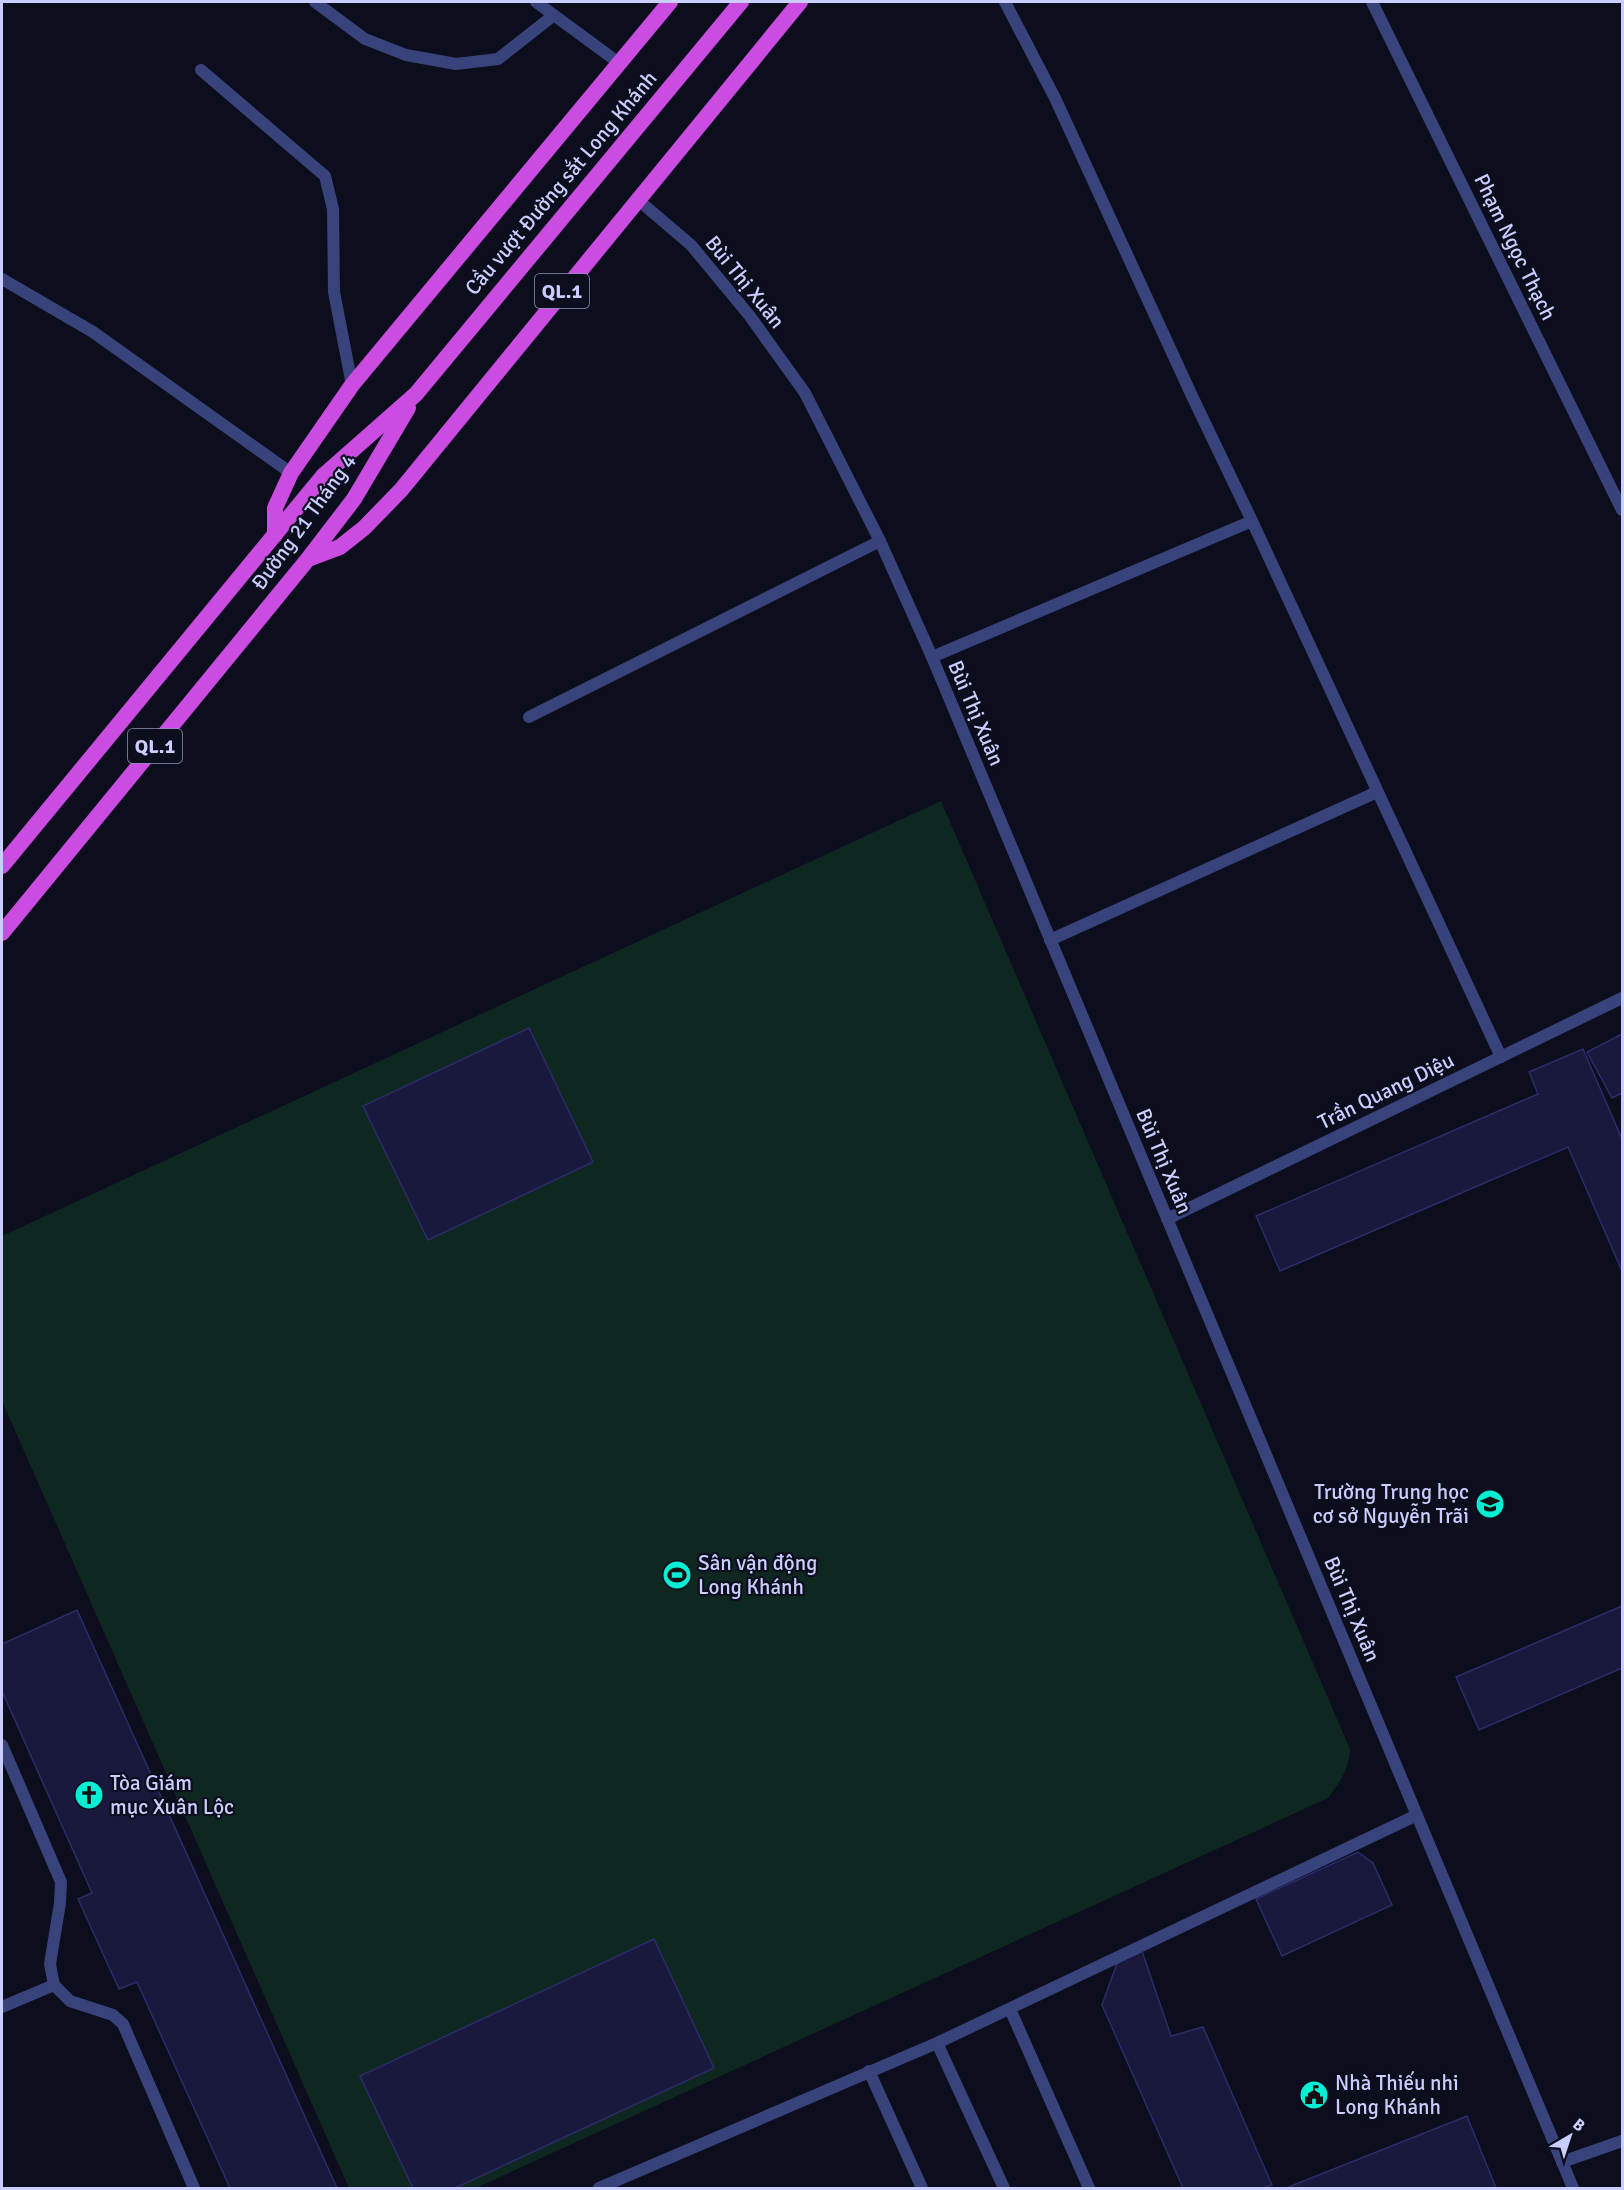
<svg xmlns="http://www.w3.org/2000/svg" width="1624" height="2190" font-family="Signika,sans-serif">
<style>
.green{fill:#0f2721}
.building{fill:#18193d;stroke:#2b2c69;stroke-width:1.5}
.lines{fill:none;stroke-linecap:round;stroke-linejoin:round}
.service{stroke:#38437b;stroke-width:12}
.minor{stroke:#38437b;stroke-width:12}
.tertiary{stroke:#38437b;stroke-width:12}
.trunk{stroke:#ca4ce0;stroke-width:16}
.labels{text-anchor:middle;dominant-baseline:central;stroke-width:4.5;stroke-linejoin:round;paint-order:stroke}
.shield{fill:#0c0d1d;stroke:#9094ba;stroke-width:1.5}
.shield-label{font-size:20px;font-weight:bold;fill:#c9cefe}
.street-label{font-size:21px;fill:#c9cefe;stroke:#0c0d1d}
.poi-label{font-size:21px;fill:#c9cefe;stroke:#0c0d1d;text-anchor:start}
</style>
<rect width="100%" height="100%" fill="#0c0d1d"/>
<!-- green -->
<path class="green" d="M 941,801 L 1350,1749 C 1349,1770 1340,1782 1328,1798 L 476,2188 L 349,2188 L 2,1401 L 2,1236 Z"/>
<!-- building -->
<path class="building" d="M 529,1028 L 593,1162 L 428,1240 L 363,1106 Z
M 1622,1034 L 1622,1093 L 1612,1098 L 1587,1052 Z
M 1583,1049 L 1622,1139 L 1622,1271 L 1568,1147 L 1280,1271 L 1256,1216 L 1538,1094 L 1529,1072 Z
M 1622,1606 L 1622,1668 L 1479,1730 L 1456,1677 Z
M 77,1610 L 337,2188 L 230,2188 L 137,1982 L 119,1989 L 78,1899 L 92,1893 L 2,1691 L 2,1644 Z
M 1358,1852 L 1373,1863 L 1392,1905 L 1282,1956 L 1256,1899 Z
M 654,1939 L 714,2068 L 455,2188 L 413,2188 L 360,2076 Z
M 1142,1951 L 1171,2036 L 1203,2027 L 1272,2185 L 1263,2188 L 1183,2188 L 1102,2005 L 1117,1963 Z
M 1467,2116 L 1496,2188 L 1286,2188 Z"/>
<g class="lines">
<!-- service -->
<path class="service" d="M 2,1745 L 61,1882 L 60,1903 L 50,1964 L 54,1985 L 70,2001 L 113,2015 L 123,2024 L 194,2188
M 2,2007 L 54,1985
M 1562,2162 L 1622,2141"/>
<!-- minor -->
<path class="minor" d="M 315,2 L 365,39 L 406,55 L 456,64 L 498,59 L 554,15
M 536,2 L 619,63
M 1005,2 L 1055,98 L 1192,396 L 1252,521 L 1501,1057
M 1372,2 L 1622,510
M 201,70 L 325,176 L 333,209 L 334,292 L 352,385
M 2,279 L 93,332 L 291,473
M 932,657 L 1252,521
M 529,717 L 880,541
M 1050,940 L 1377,792
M 1010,2009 L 1089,2188
M 937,2043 L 1004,2188
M 869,2071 L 922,2188
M 599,2188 L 937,2043 L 1417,1815"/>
<!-- tertiary -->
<path class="tertiary" d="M 637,199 L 691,245 L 749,315 L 805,393 L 880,541 L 932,657 L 1573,2188
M 1167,1219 L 1622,998"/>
<!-- trunk -->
<path class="trunk" d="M 275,535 L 275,508 L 291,473 L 352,385 L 670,2
M 308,559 L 340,547 L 364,528 L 401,490 L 800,2
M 2,866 L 323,476 L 416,394 L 741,2
M 2,933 L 308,559 L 354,499 L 408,408"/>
</g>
<!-- icons -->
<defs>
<g id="school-disc" transform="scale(1.5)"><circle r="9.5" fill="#05eed4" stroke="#0c0d1d"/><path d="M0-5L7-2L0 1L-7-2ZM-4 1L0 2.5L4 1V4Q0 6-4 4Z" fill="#111"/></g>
<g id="stadium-disc" transform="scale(1.5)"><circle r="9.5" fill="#05eed4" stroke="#0c0d1d"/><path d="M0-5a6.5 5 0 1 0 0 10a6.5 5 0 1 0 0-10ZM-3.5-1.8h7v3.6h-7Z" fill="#111"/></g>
<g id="church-disc" transform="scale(1.5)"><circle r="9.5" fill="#05eed4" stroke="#0c0d1d"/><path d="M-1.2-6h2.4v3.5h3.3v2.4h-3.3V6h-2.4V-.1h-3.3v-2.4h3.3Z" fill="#111"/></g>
<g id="civic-disc" transform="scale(1.5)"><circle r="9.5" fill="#05eed4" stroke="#0c0d1d"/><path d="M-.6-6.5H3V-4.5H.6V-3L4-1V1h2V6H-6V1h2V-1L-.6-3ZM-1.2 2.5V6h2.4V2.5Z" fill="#111"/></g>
</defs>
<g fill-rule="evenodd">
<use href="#school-disc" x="1490" y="1504"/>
<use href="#stadium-disc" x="677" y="1575"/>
<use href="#church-disc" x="89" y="1795"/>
<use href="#civic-disc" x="1314" y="2095"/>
</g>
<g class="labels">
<!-- shield labels -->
<g class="shield">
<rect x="535" y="274" width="54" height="34" rx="4.5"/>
<rect x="128" y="729" width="54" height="34" rx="4.5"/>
</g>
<g class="shield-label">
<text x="562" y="291">QL.1</text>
<text x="155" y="746">QL.1</text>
</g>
<!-- street labels -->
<g class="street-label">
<text transform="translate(561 183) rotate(-50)">Cầu vượt Đường sắt Long Khánh</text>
<text transform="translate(1515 247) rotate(64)">Phạm Ngọc Thạch</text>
<text transform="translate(745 282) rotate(51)">Bùi Thị Xuân</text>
<text transform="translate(304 522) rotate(-54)">Đường 21 Tháng 4</text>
<text transform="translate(976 713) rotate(67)">Bùi Thị Xuân</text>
<text transform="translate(1386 1091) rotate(-26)">Trần Quang Diệu</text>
<text transform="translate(1164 1161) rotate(67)">Bùi Thị Xuân</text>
<text transform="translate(1352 1609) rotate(67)">Bùi Thị Xuân</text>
</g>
<!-- poi labels -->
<g class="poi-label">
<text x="1469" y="1492" text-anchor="end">Trường Trung học<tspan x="1469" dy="24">cơ sở Nguyễn Trãi</tspan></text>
<text x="698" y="1563">Sân vận động<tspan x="698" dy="24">Long Khánh</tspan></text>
<text x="110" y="1783">Tòa Giám<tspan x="110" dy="24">mục Xuân Lộc</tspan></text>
<text x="1335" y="2083">Nhà Thiếu nhi<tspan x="1335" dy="24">Long Khánh</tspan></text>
</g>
</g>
<!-- border -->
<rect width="1624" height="2190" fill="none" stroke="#c9cefe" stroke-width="6"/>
<!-- north arrow -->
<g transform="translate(1570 2136) rotate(39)" stroke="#0c0d1d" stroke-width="4.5" paint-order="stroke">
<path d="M0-4.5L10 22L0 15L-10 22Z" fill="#c9cefe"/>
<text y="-9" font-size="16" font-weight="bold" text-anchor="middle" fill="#c9cefe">B</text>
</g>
</svg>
